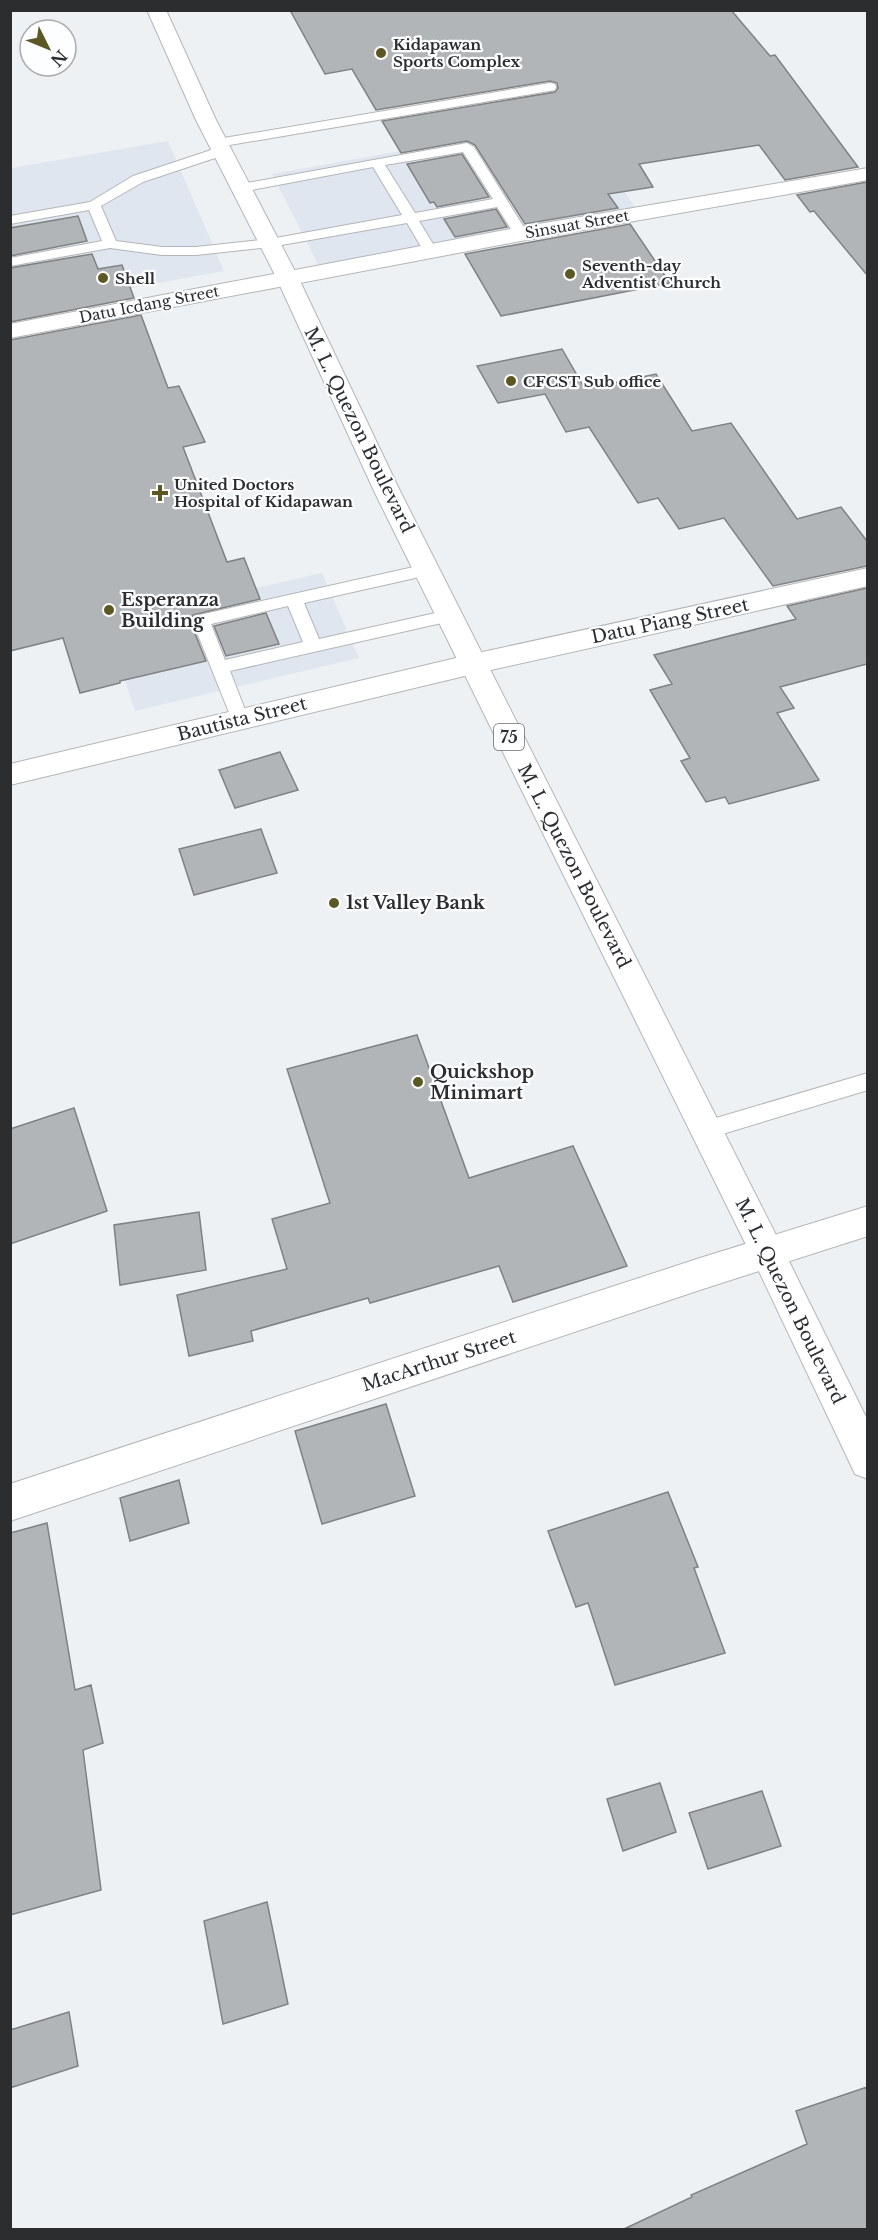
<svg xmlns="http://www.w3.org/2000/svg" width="878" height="2240" font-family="'Libre Baskerville',serif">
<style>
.built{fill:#dfe6ef}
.building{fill:#b2b5b7;stroke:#7f8183;stroke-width:1.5}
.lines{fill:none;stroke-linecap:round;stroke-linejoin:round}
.service-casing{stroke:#b3b6b8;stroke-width:2}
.minor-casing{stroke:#b3b6b8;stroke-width:2}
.trunk-casing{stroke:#b3b6b8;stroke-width:2}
.service{fill:#fff;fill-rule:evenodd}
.minor{fill:#fff;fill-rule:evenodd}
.trunk{fill:#fff;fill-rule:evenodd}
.poi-dot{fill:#5c5824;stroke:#fdfeff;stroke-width:2}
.labels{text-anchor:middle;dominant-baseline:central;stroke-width:4.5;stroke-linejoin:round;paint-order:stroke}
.far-poi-label{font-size:15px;font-weight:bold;fill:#2c2d2e;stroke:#fdfeff;text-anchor:start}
.far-street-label{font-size:15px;fill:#2c2d2e;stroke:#fdfeff}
.shield{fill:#fdfeff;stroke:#6b6c6d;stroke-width:1.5}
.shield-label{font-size:16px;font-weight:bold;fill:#2c2d2e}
.street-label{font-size:18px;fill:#2c2d2e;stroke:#fdfeff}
.poi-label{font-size:18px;font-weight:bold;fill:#2c2d2e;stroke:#fdfeff;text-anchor:start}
</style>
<rect width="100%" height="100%" fill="#eef1f4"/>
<!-- built -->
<path class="built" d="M 574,120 L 636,208 L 320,268 L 272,174 Z
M 168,141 L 224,271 L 11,310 L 11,168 Z
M 322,573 L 359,658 L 135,711 L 106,622 Z"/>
<!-- building -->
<path class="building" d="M 290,10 L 731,10 L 770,56 L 775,55 L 858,167 L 785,180 L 759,145 L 639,164 L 653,187 L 608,194 L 618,208 L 525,224 L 475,145 L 467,141 L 401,153 L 382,121 L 555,92 L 558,88 L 557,83 L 550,81 L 376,110 L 352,69 L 325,74 Z
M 462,154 L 489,197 L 437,207 L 434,202 L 430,203 L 407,164 Z
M 867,182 L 867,275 L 814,211 L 810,212 L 797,195 Z
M 496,209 L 507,227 L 455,237 L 444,219 Z
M 78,216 L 87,241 L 10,256 L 10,228 Z
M 630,224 L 670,283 L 501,316 L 465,254 Z
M 92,254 L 98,269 L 122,265 L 134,298 L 10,322 L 10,268 Z
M 141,315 L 168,388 L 179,386 L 205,442 L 183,447 L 227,562 L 244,558 L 260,599 L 193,615 L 190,621 L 206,661 L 120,681 L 120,683 L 80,693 L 63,638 L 10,651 L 10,340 Z
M 562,349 L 585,389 L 656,374 L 692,431 L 731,423 L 797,519 L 841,507 L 867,541 L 867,566 L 773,586 L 724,518 L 679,529 L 658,498 L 638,503 L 589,427 L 566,432 L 545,394 L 498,403 L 477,366 Z
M 867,588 L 867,664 L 780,687 L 794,708 L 777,713 L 819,780 L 729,804 L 725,797 L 706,802 L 681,761 L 690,758 L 650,690 L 672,684 L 654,655 L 796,619 L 787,606 Z
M 266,613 L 279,644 L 226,656 L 214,626 Z
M 280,752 L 298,790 L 235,808 L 219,770 Z
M 261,829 L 277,873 L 194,895 L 179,849 Z
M 417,1035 L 469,1178 L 573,1146 L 627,1266 L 513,1302 L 499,1266 L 370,1303 L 368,1298 L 251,1331 L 253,1341 L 189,1356 L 177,1295 L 287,1269 L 272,1219 L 330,1203 L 287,1069 Z
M 74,1108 L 107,1211 L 10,1244 L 10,1129 Z
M 199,1212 L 206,1270 L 120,1285 L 114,1225 Z
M 386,1404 L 415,1496 L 322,1524 L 295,1431 Z
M 179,1480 L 189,1523 L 130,1541 L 120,1498 Z
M 668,1492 L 698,1567 L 694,1568 L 725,1653 L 615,1685 L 588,1603 L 576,1607 L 548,1531 Z
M 47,1523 L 75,1690 L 91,1685 L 103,1743 L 83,1750 L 101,1890 L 10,1915 L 10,1533 Z
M 660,1783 L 676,1832 L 623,1851 L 607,1799 Z
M 762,1791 L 781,1846 L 708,1869 L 689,1813 Z
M 267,1902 L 288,2004 L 223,2024 L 204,1921 Z
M 69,2012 L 78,2066 L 10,2088 L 10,2030 Z
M 867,2087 L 867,2229 L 624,2229 L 692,2197 L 691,2195 L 807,2144 L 796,2111 Z"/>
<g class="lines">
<!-- service casing -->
<g class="service-casing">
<path id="service" d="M 550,83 L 555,84 L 556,87 L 555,90 L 218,147 L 211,143 L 218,139 Z
M 467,143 L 474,147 L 528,234 L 526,237 L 516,237 L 497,207 L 419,221 L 438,252 L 431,256 L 426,255 L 407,223 L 270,247 L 196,255 L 162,255 L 110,248 L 10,266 L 10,258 L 102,241 L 89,210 L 10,224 L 10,216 L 90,202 L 133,176 L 217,148 L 227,148 L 229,151 L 227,154 L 143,182 L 101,206 L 116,241 L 162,247 L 196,247 L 270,239 L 402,215 L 373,167 L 241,192 L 234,188 L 241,184 ZM 463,152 L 493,199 L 415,213 L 385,165 Z
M 427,564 L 433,566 L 435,570 L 433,574 L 304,603 L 319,639 L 449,610 L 455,612 L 457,616 L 455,620 L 230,671 L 249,720 L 246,725 L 240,726 L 234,725 L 192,620 L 195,616 ZM 288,606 L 303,642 L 225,660 L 211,624 Z
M 868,1073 L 868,1090 L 706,1139 L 699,1136 L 695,1130 L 699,1124 L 706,1121 Z"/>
</g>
<!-- minor casing -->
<g class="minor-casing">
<path id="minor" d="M 868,168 L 868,180 L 521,241 L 10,338 L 10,324 L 521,227 Z
M 868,568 L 868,586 L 473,674 L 10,785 L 10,764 L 473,654 Z
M 868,1206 L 868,1236 L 703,1289 L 10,1521 L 10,1484 L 703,1257 Z"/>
</g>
<!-- trunk casing -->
<g class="trunk-casing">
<path id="trunk" d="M 147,10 L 166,10 L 216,120 L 298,277 L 400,491 L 779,1241 L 868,1421 L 868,1479 L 855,1474 L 755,1263 L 374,491 L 276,277 L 196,120 Z"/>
</g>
<!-- service -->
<use href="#service" class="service"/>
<!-- minor -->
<use href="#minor" class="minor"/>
<!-- trunk -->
<use href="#trunk" class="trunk"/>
</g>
<!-- markers -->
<g class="poi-dot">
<circle cx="381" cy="53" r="6"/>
<circle cx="570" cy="274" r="6"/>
<circle cx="103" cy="278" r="6"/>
<circle cx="511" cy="381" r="6"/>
<path d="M157 484h6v6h6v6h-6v6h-6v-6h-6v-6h6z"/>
<circle cx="109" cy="610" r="6"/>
<circle cx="334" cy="903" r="6"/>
<circle cx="418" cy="1082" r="6"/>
</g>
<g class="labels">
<!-- far-poi labels -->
<g class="far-poi-label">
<text x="393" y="44">Kidapawan<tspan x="393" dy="17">Sports Complex</tspan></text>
<text x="582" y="265">Seventh-day<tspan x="582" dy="17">Adventist Church</tspan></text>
<text x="115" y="278">Shell</text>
<text x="523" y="381">CFCST Sub office</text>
<text x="174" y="484">United Doctors<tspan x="174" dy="17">Hospital of Kidapawan</tspan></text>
</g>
<!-- far-street labels -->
<g class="far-street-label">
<text transform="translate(577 224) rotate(-10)">Sinsuat Street</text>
<text transform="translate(149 304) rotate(-11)">Datu Icdang Street</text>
</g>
<!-- shield labels -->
<rect class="shield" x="494" y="724" width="30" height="26" rx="4.5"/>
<g class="shield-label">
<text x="509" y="737">75</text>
</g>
<!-- street labels -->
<g class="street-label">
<text transform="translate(359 430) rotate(64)">M. L. Quezon Boulevard</text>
<text transform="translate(670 621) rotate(-12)">Datu Piang Street</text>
<text transform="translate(242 719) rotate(-14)">Bautista Street</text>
<text transform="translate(574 866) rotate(63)">M. L. Quezon Boulevard</text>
<text transform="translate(790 1301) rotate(64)">M. L. Quezon Boulevard</text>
<text transform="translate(439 1361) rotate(-18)">MacArthur Street</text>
</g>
<!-- poi labels -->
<g class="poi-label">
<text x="121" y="600">Esperanza<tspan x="121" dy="21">Building</tspan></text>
<text x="346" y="903">1st Valley Bank</text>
<text x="430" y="1072">Quickshop<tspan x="430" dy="21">Minimart</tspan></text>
</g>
</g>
<!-- border -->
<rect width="878" height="2240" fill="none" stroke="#2c2d2e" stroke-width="24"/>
<!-- north arrow -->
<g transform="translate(48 48) rotate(133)"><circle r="28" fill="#fdfeff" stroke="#a9aaab" stroke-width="1.5"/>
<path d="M0-4.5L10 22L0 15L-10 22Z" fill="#5c5824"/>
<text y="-9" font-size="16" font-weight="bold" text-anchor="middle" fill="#2c2d2e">N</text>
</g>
</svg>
